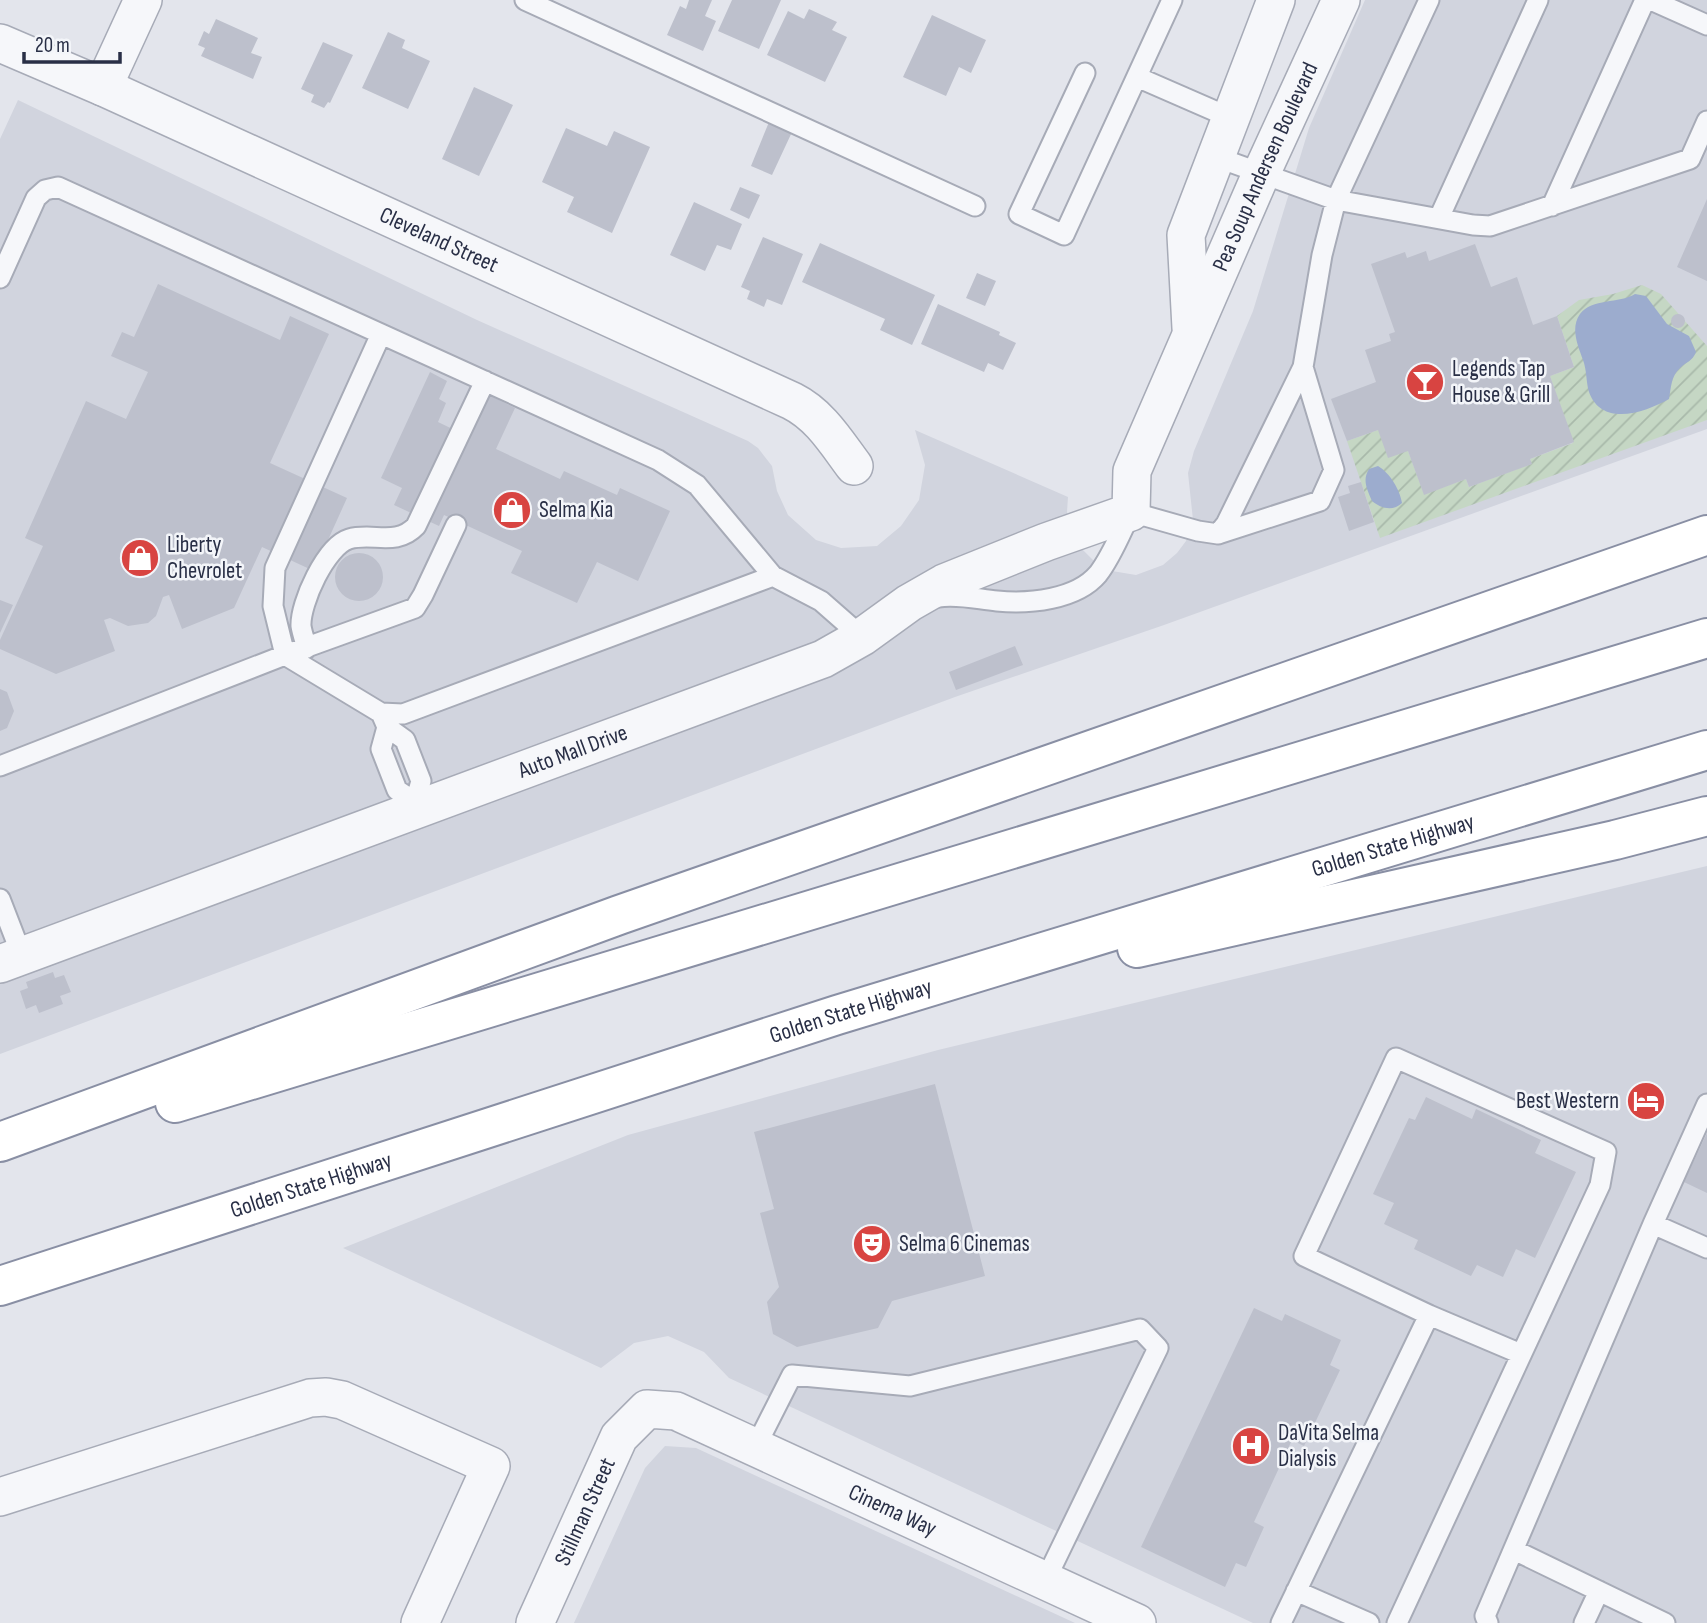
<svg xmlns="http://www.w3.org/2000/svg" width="1707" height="1623" font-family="'Sofia Sans Condensed',sans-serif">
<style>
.built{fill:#d1d4de}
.garden{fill:url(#garden-furrows)}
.water{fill:#9cacce}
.building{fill:#bdc0cc}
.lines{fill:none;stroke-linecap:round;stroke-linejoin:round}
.lane-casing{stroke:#a7abb7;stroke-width:23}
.street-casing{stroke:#a7abb7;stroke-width:40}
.highway-casing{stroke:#898fa4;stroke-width:42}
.lane{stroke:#f6f7fa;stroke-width:19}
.street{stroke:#f6f7fa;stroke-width:37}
.highway{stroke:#fff;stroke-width:38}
.labels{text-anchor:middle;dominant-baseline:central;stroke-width:5;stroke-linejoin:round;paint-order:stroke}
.street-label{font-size:23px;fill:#292f46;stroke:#f3f5f9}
.poi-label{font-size:23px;fill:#292f46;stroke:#f3f5f9;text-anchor:start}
</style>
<defs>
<pattern id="garden-furrows" width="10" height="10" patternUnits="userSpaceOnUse" patternTransform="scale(1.75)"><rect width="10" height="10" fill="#c5d7c4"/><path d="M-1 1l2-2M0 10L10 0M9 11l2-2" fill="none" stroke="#a9b9aa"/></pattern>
</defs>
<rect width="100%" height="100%" fill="#e3e5ec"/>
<!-- built -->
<path class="built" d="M 1365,0 L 1707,0 L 1707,429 L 1164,625 L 955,697 L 0,1054 L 0,139 L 18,100 L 477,320 L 748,441 L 758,448 L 772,466 L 777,491 L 788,515 L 816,540 L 841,548 L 877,546 L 901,526 L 919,500 L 925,465 L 915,430 L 1068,497 L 1067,512 L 1072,531 L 1082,549 L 1094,561 L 1112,571 L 1136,575 L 1163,565 L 1177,553 L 1186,541 L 1193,520 L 1188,473 L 1194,451 L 1253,311 L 1309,128 Z
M 1707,866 L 1707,1623 L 1253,1623 L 729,1378 L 704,1352 L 668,1336 L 634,1343 L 601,1368 L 343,1248 L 628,1135 L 938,1050 Z
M 665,1446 L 696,1448 L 1075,1623 L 574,1623 L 645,1468 Z"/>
<!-- garden -->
<path class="garden" d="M 1642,285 L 1661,294 L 1707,346 L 1707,420 L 1380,538 L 1347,441 L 1378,430 L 1408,451 L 1424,494 L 1466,479 L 1469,487 L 1531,464 L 1530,459 L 1573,443 L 1550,376 L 1574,367 L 1557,316 L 1579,300 L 1613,294 Z"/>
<!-- water -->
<path class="water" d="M 1635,294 L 1646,296 L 1667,324 L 1689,336 L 1696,352 C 1692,362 1687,361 1680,368 C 1671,376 1671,388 1669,399 C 1646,412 1602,428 1589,392 C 1586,382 1587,371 1583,360 C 1578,346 1570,328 1580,314 C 1592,298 1619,304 1635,294 Z
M 1378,466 C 1390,473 1400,490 1402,503 C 1393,512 1380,508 1372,501 C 1367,489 1362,480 1369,469 Z"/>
<!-- building -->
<path class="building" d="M 689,0 L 712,0 L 705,16 L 716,21 L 703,51 L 667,35 L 680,6 L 686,9 Z
M 732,0 L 781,0 L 759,49 L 718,31 Z
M 809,9 L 837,22 L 832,30 L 847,37 L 825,82 L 767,55 L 788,11 L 804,19 Z
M 932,15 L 986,40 L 971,73 L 959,67 L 946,96 L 903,77 Z
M 216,19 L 258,38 L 251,53 L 262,57 L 253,79 L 201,56 L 205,48 L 198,45 L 204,31 L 209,34 Z
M 388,32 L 405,40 L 402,48 L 430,61 L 408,109 L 362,88 Z
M 323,42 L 353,55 L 330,103 L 328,102 L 324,108 L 311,102 L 314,95 L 301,89 Z
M 474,87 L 513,105 L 479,176 L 442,159 Z
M 769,122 L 792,132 L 772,175 L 751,166 Z
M 566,128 L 607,146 L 614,131 L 650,147 L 612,233 L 567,212 L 574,197 L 542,182 Z
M 740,187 L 760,195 L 749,219 L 730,210 Z
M 1707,199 L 1707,281 L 1677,267 Z
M 694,202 L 742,224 L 731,250 L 717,245 L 705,271 L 670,255 Z
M 763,237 L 803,254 L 782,305 L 767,299 L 764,307 L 747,299 L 750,291 L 741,287 Z
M 820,243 L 935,295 L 912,345 L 880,330 L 885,319 L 802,282 Z
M 1475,244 L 1491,287 L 1517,277 L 1533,325 L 1557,316 L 1574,367 L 1550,376 L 1574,442 L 1530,459 L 1532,464 L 1469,487 L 1466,479 L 1424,495 L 1408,451 L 1388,458 L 1378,430 L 1347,441 L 1331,399 L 1376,382 L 1365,350 L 1391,341 L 1389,334 L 1395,332 L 1371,264 L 1405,252 L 1407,258 L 1426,251 L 1429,261 Z
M 977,273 L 996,281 L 985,306 L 966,298 Z
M 158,284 L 280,340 L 290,316 L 329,334 L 270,463 L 347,498 L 314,571 L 262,547 L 234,608 L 182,629 L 169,595 L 163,597 L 156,616 L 148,623 L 128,626 L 110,618 L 104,620 L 115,651 L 56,674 L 0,649 L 0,640 L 43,546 L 25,538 L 86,401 L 126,419 L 148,372 L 111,356 L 122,332 L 134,337 Z
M 938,304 L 1000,332 L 999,335 L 1016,343 L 1003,370 L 988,363 L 984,372 L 921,344 Z
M1671 321a7 7 0 1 1 14 0a7 7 0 1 1-14 0Z
M 430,372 L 447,381 L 439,399 L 446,403 L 438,422 L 467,436 L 487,394 L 515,408 L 496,449 L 560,479 L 564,471 L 617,495 L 620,488 L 670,511 L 638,581 L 597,562 L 577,603 L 511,573 L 522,551 L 444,515 L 439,526 L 394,505 L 402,488 L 381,478 Z
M 1361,482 L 1374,522 L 1349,531 L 1338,497 L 1350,493 L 1348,486 Z
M335 577a24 24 0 1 1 48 0a24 24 0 1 1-48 0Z
M 0,600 L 13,605 L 0,633 Z
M 1015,646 L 1023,665 L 956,690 L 949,672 Z
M 0,689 L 7,692 L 14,711 L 7,728 L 0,731 Z
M 53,972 L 55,978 L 64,975 L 71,992 L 60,996 L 63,1004 L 39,1013 L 36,1005 L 26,1009 L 20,991 L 28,988 L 26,982 Z
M 935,1084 L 985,1276 L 892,1301 L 878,1328 L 797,1347 L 773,1334 L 767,1302 L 779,1287 L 760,1213 L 774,1209 L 754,1132 Z
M 1426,1097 L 1472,1119 L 1476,1109 L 1541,1140 L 1535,1153 L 1576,1172 L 1535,1258 L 1516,1249 L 1503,1277 L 1477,1265 L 1471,1276 L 1414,1249 L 1418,1240 L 1384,1224 L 1394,1203 L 1373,1194 L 1409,1118 L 1415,1120 Z
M 1707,1133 L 1707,1193 L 1684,1182 Z
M 1254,1308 L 1282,1321 L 1285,1314 L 1341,1340 L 1330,1365 L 1340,1370 L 1304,1446 L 1292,1440 L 1254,1522 L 1264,1527 L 1246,1567 L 1236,1563 L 1225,1587 L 1141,1547 Z"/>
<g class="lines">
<!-- lane casing -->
<g class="lane-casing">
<path id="lane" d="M 525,0 L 975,206
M 1651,0 L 1707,25
M 1085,73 L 1019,214 L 1064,235 L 1172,0
M 1137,77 L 1231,118
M 1216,157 L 1336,200 L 1473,225 L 1490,226 L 1690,159 L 1707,121
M 1552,206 L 1645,0
M 1439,218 L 1538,0
M 0,278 L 36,198 L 45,190 L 58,187 L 658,460 L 697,485 L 773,576 L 821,601 L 862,637
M 381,334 L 275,568 L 273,606 L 285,655 L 415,608 L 423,595 L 456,525
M 1218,534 L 1320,501 L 1334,470 L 1303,367
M 938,597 C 959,594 977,599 997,601 C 1029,604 1076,600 1098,574 C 1112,556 1121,532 1131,512 L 1198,531 L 1218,534 L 1226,524 L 1303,367 L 1322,255 L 1336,200 L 1429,0
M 307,648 C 305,641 302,633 301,626 C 300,603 326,546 349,539 C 373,532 396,547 416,526 L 485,381
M 381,713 L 387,727 L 381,749 L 397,790 L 415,802 L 418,809
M 387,727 L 405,740 L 421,781 L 415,802
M 0,766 L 285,655 L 381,713 L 403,714 L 773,576
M 0,899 L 22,956
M 1653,1224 L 1707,1104
M 1429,1315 L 1521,1354
M 755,1448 L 792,1375 L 910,1386 L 1140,1329 L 1158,1348 L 1045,1581
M 1514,1550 L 1665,1623
M 1296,1591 L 1369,1623
M 1281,1623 L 1429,1315 L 1304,1256 L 1396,1058 L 1606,1152 L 1600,1185 L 1397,1623
M 1488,1623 L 1485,1616 L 1653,1224 L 1707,1248
M 1584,1623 L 1599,1591"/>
</g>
<!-- street casing -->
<g class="street-casing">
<g id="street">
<path id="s1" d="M 0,43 L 103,87 L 792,401 C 820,415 836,442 854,466"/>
<path d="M 103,87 L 143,0"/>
<path d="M 1191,328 L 1186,235 L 1276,0"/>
<path id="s2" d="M 0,964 L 823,659 L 862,637 L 909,603 L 944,583 L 1046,542 L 1131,512 L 1132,471 L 1261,174 L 1341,0"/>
<path d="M 0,1497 L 310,1398 L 326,1397 L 342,1400 L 491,1466 L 420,1623"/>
<path id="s3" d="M 535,1623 L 619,1437 L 647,1409 L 676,1411 L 1137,1623"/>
</g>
</g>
<!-- highway casing -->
<g class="highway-casing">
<g id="highway">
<path d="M 1137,948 L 1615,840 L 1707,816"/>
<path d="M 175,1103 L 1707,638"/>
<path d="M 0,1142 L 619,915 L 1707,535"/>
<path id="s4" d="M 0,1286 L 837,1015 L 1707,750"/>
</g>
</g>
<!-- lane -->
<use href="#lane" class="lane"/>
<!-- street -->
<use href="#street" class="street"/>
<!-- highway -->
<use href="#highway" class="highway"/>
</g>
<!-- icons -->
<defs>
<g id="bar-disc" transform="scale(2.0125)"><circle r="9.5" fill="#d84441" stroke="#f3f5f9"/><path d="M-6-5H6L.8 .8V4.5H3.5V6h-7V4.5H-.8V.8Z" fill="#fff"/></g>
<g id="shop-disc" transform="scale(2.0125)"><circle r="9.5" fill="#d84441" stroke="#f3f5f9"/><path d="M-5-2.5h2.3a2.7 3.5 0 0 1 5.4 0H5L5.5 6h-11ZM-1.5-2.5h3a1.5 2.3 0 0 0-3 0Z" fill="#fff"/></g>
<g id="hotel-disc" transform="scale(2.0125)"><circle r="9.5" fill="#d84441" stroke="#f3f5f9"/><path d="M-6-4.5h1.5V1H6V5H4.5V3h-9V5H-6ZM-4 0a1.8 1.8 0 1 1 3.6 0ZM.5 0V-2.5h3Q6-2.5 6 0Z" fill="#fff"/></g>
<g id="theatre-disc" transform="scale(2.0125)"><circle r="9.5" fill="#d84441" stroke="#f3f5f9"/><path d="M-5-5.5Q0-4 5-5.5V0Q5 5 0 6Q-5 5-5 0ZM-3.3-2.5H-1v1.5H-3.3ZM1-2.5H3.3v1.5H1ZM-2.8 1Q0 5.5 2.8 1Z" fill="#fff"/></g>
<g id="hospital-disc" transform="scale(2.0125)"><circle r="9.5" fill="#d84441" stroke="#f3f5f9"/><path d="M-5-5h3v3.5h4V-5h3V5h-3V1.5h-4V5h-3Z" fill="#fff"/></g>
</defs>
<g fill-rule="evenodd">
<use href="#bar-disc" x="1425" y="382"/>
<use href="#shop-disc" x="512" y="510"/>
<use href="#shop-disc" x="140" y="558"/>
<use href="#hotel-disc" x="1646" y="1101"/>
<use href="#theatre-disc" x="872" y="1244"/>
<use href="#hospital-disc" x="1251" y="1446"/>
</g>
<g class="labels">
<!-- street labels -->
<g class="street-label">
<text stroke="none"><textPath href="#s2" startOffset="1594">Pea Soup Andersen Boulevard</textPath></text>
<text stroke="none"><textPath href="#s1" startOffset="481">Cleveland Street</textPath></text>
<text stroke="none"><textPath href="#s2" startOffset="611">Auto Mall Drive</textPath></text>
<text stroke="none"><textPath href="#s4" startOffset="1461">Golden State Highway</textPath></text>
<text stroke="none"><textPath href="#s4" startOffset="894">Golden State Highway</textPath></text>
<text stroke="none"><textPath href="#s4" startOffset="327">Golden State Highway</textPath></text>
<text stroke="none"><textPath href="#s3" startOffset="511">Cinema Way</textPath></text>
<text stroke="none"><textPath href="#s3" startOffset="122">Stillman Street</textPath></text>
</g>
<!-- poi labels -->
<g class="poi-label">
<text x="1452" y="369">Legends Tap<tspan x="1452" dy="26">House &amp; Grill</tspan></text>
<text x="539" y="510">Selma Kia</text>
<text x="167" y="545">Liberty<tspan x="167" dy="26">Chevrolet</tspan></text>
<text x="1619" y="1101" text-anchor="end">Best Western</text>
<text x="899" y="1244">Selma 6 Cinemas</text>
<text x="1278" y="1433">DaVita Selma<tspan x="1278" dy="26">Dialysis</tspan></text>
</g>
</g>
<!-- scale -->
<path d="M24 52v10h96v-10" fill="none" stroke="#292f46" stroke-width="3.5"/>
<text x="35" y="52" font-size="21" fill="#292f46" stroke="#f3f5f9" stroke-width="5" paint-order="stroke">20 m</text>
</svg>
